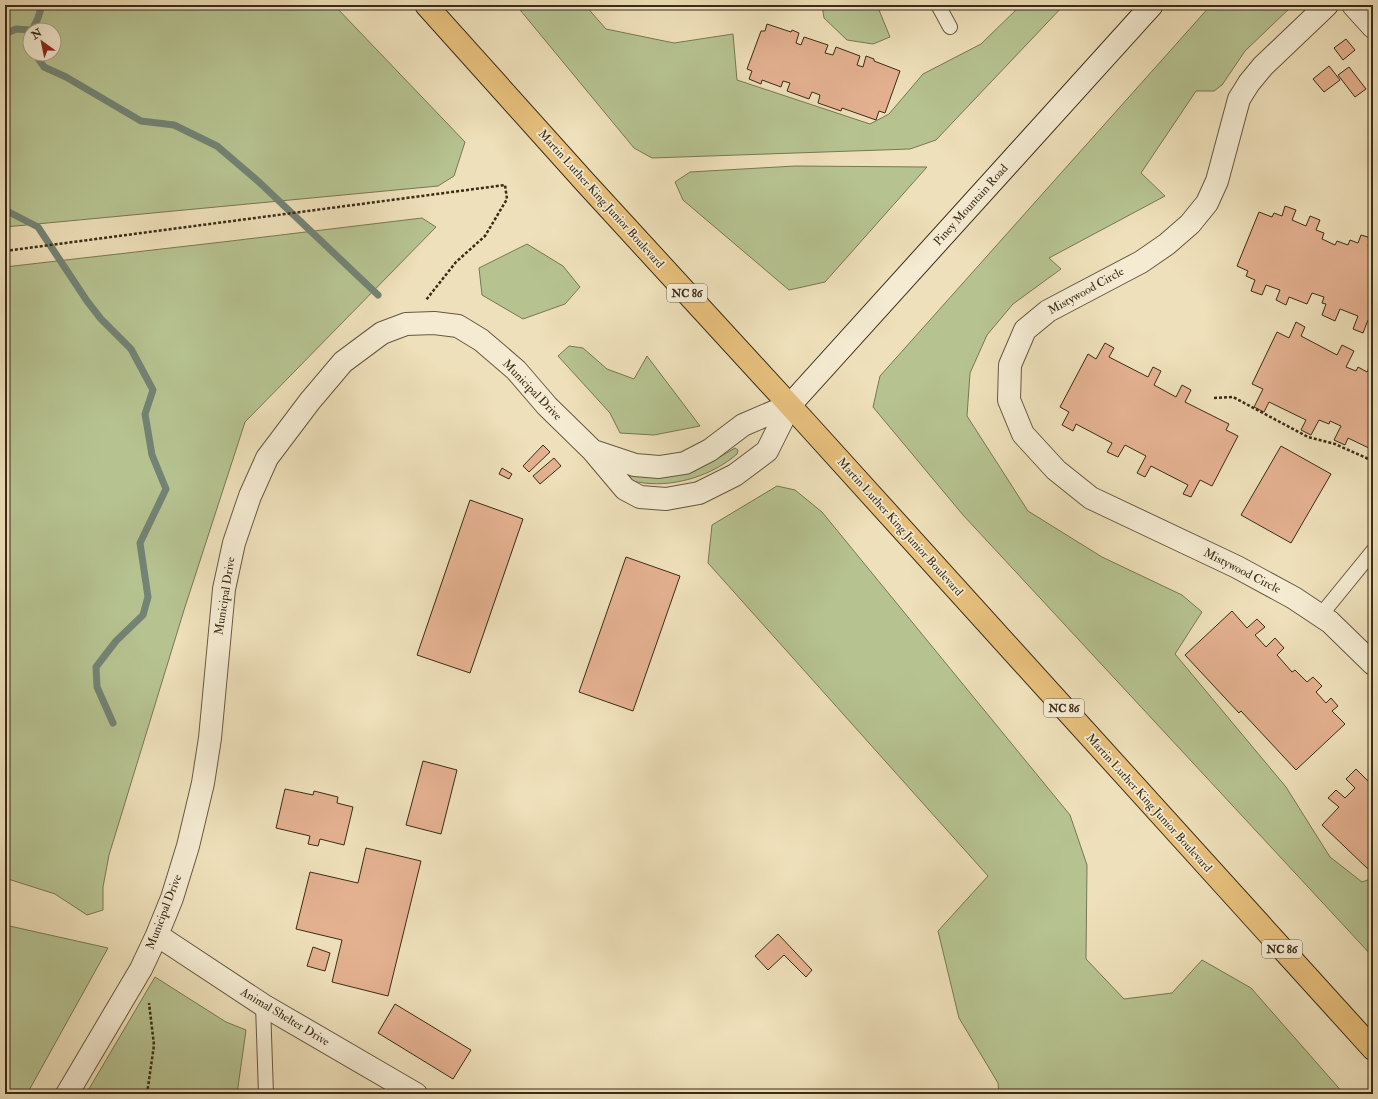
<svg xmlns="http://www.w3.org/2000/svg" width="1378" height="1099" font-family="'IM FELL Double Pica',serif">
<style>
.green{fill:#b6c391;stroke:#787754;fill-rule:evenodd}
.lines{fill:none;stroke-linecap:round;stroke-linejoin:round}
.stream{stroke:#738375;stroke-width:7}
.building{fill:#e4b190;stroke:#3a2b17}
.lane-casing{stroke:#675840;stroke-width:16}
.street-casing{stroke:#675840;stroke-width:24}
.secondary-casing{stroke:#3a2b17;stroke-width:24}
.primary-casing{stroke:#3a2b17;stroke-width:24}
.path{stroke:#3a2b17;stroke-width:2.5;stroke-dasharray:3 2;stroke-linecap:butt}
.lane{stroke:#f4ebd2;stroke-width:14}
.street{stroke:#f4ebd2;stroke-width:22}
.secondary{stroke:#f4ebd2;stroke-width:22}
.primary{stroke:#e7c07d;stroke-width:22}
.labels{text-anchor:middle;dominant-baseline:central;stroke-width:3.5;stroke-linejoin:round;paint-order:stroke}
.shield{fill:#f4ebd2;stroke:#72654f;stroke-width:1}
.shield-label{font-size:11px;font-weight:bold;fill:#3a2b17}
.street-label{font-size:12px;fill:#3a2b17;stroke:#f4ebd2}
</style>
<rect width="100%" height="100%" fill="#eee0ba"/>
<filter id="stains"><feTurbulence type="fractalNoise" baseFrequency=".005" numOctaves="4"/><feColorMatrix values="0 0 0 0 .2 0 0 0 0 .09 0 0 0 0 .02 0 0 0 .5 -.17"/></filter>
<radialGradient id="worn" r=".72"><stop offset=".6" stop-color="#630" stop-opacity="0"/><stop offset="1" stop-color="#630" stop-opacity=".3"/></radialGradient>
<!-- green -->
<path class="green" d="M 5,5 L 334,5 L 465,142 L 454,176 L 438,186 L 5,227 ZM 30,30 L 54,30 L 54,54 L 30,54 Z
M 516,5 L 585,5 L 606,29 L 674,43 L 733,34 L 737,80 L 870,124 L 889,114 L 923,74 L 981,44 L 1021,5 L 1064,5 L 936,140 L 910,149 L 652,158 L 634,148 Z
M 822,5 L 877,5 L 890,37 L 873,44 L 847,40 L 824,18 Z
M 1211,5 L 1293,5 L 1245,51 L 1222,85 L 1214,91 L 1196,91 L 1141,173 L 1165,196 L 1049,258 L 1061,269 L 1013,304 L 987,335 L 970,373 L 967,416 L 1028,511 L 1102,557 L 1182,595 L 1202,612 L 1175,654 L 1286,787 L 1330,857 L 1362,882 L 1373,878 L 1373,957 L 963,515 L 873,407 L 880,376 Z
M 795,166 L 927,167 L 825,282 L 789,290 L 683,200 L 675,182 L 690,172 Z
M 422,218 L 436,227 L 245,422 L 184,610 L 109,855 L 103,887 L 103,910 L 87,915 L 55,894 L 5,878 L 5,267 L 231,241 Z
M 527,244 L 563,266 L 580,287 L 565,304 L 523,319 L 482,295 L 479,268 Z
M 569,346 L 583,348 L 607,369 L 634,379 L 647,356 L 700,426 L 654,435 L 620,433 L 610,413 L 558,356 Z
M 735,448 L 738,450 L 737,454 C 713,475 676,487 644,483 C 638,482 633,482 629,478 L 631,474 L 713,461 Z
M 777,486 L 795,490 L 822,512 L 1070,815 L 1087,865 L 1086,959 L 1124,999 L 1172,993 L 1202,960 L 1251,988 L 1344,1094 L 999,1094 L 998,1083 L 959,1018 L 938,931 L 988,876 L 708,563 L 712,525 Z
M 5,925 L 108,948 L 27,1094 L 5,1094 Z
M 155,977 L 226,1022 L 246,1030 L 237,1094 L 86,1094 Z"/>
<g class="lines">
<!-- stream -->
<path class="stream" d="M 32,30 L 38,18 L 42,5
M 5,34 L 16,29 L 30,30
M 35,54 L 44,67 L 66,77 L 141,121 L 174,125 L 217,146 L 259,182 L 378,295
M 5,210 L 38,227 L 87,301 L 101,319 L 131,349 L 153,390 L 145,414 L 152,455 L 166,489 L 140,543 L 148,597 L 143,615 L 116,641 L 96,667 L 97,687 L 113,723"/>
</g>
<!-- building -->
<path class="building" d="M 767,24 L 791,32 L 792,30 L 799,33 L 796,43 L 801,45 L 804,37 L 828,45 L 825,53 L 833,55 L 836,47 L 860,56 L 857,65 L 863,67 L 866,56 L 874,59 L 874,61 L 900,71 L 885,113 L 879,111 L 876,120 L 842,108 L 841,111 L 818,103 L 820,95 L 812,92 L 809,99 L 787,91 L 790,83 L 783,81 L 781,87 L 762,80 L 761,84 L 749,79 L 752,71 L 747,69 L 761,31 L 765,31 Z
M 1346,39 L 1355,50 L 1343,60 L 1334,48 Z
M 1329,66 L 1340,80 L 1324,92 L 1313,79 Z
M 1349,67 L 1366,89 L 1355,97 L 1338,75 Z
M 1285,206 L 1296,210 L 1292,220 L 1306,226 L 1310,216 L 1320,220 L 1316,230 L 1324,233 L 1322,239 L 1335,245 L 1337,241 L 1348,245 L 1350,240 L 1358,243 L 1361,235 L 1371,238 L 1368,246 L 1373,248 L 1373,322 L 1368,320 L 1363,333 L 1353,329 L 1358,316 L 1340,309 L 1335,321 L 1322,315 L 1326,304 L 1322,303 L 1324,297 L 1312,293 L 1307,304 L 1289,297 L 1286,305 L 1276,300 L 1280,290 L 1266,285 L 1262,295 L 1251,291 L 1255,280 L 1246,276 L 1248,271 L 1237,266 L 1259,212 L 1272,217 L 1274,213 L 1282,216 Z
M 1296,322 L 1305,327 L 1301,336 L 1337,355 L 1342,345 L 1354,351 L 1346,367 L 1356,371 L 1358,367 L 1367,372 L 1373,360 L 1373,450 L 1348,438 L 1345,445 L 1334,440 L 1341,426 L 1330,421 L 1329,424 L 1319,420 L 1311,435 L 1301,430 L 1306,420 L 1269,402 L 1264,412 L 1254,407 L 1263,389 L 1252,384 L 1277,332 L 1289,338 Z
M 1105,343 L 1114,348 L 1109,357 L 1148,377 L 1153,367 L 1161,371 L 1154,385 L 1176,397 L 1182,385 L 1191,390 L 1185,402 L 1229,424 L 1226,430 L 1238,436 L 1212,486 L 1200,480 L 1191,497 L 1183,494 L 1188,485 L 1151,466 L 1145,477 L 1137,473 L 1146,456 L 1125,445 L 1118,457 L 1107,452 L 1112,443 L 1076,424 L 1073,431 L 1062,425 L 1069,412 L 1060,407 L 1088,354 L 1096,359 Z
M 543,445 L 550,452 L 529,472 L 523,466 Z
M 1281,446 L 1331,474 L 1291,543 L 1241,515 Z
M 554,458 L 561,466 L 540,484 L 533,476 Z
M 502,468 L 512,474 L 509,479 L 499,474 Z
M 470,500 L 523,519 L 470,673 L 417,655 Z
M 626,557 L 680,576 L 633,711 L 579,692 Z
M 1232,611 L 1247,628 L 1257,619 L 1265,627 L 1255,635 L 1266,647 L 1275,638 L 1284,648 L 1277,655 L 1292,672 L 1295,670 L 1307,682 L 1313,677 L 1322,686 L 1316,692 L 1326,703 L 1331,698 L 1338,706 L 1332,711 L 1345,724 L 1296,770 L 1241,711 L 1239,713 L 1185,655 Z
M 423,761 L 457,770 L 441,834 L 406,825 Z
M 1356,769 L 1368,781 L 1373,776 L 1373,866 L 1369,870 L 1322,825 L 1339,807 L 1328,798 L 1336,790 L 1345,798 L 1355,788 L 1346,779 Z
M 285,789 L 313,795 L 314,791 L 338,797 L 337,803 L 353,807 L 344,845 L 320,839 L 318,846 L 308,844 L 310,836 L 276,828 Z
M 366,848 L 421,861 L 388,996 L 332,982 L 342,940 L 296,929 L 310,872 L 358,883 Z
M 778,934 L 812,970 L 806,977 L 784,955 L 768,970 L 755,956 Z
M 313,947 L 330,953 L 325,971 L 307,966 Z
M 395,1004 L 471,1050 L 453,1079 L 378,1033 Z"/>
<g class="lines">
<!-- lane casing -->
<g class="lane-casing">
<path id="lane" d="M 938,5 L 950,27
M 1320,616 L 1373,551
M 263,1005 L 266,1094"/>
</g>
<!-- street casing -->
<g class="street-casing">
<path id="street" d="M 1327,5 L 1263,66 L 1249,83 L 1239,99 L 1217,181 L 1207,203 L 1190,224 L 1167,244 L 1141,262 L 1048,311 L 1025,330 L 1010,365 L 1009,400 L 1023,434 L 1056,470 L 1091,498 L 1237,567 L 1294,598 L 1330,622 L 1373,664
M 1353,5 L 1373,27
M 593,451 L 635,465 L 659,467 L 685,463 L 710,450 L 743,425 L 790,405
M 157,935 L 263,1005 L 416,1094
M 67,1094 L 141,969 L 157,935 L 172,898 L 188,846 L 203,783 L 210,738 L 224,589 L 234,543 L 250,496 L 267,458 L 310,401 L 343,362 L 382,333 L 406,324 L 434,323 L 458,326 L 481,340 L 516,370 L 547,406 L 593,451 L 625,489 L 640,497 L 666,499 L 699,493 L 735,475 L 767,451 L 790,405"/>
</g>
<!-- secondary casing -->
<g class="secondary-casing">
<path id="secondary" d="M 790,405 L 1152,5"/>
</g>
<!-- primary casing -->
<g class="primary-casing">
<path id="primary" d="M 426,5 L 584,181 L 806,423 L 1373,1049"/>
</g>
<!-- path -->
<path class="path" d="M 5,251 L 505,185 L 507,199 L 485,236 L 456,262 L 426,300
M 1214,398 L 1233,397 L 1308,437 L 1335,444 L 1373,461
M 147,1094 L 154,1045 L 149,1003"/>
<!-- lane -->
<use href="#lane" class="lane"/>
<!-- street -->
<use href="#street" class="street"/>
<!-- secondary -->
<use href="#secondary" class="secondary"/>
<!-- primary -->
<use href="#primary" class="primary"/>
</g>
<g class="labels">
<!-- shield labels -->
<g class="shield">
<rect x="667" y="284" width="40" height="18" rx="3"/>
<rect x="1044" y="699" width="40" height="18" rx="3"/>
<rect x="1262" y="940" width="40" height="18" rx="3"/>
</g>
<g class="shield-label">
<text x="687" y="293">NC 86</text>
<text x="1064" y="708">NC 86</text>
<text x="1282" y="949">NC 86</text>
</g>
<!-- street labels -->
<g class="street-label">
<text transform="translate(601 199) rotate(48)">Martin Luther King Junior Boulevard</text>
<text transform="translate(971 205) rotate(-48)">Piney Mountain Road</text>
<text transform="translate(1086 291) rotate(-29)">Mistywood Circle</text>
<text transform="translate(532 390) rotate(46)">Municipal Drive</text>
<text transform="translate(900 527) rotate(48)">Martin Luther King Junior Boulevard</text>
<text transform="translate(1242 571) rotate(27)">Mistywood Circle</text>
<text transform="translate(225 596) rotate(-81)">Municipal Drive</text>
<text transform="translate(1149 803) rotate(48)">Martin Luther King Junior Boulevard</text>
<text transform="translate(164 912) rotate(-69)">Municipal Drive</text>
<text transform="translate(285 1017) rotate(31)">Animal Shelter Drive</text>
</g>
</g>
<!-- margin -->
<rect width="1378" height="1099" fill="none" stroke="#eee0ba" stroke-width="20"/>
<rect x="6" y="6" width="1366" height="1087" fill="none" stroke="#3a2b17" stroke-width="2"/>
<rect x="10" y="10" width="1358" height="1079" fill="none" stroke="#3a2b17"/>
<!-- north arrow -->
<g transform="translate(42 42) rotate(327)"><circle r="19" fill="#f4ebd2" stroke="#aa9e87"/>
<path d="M0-3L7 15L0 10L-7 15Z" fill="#8f2418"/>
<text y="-6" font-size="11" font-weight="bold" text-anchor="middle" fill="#3a2b17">N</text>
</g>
<rect width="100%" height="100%" filter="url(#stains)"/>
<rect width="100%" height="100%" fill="url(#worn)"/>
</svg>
